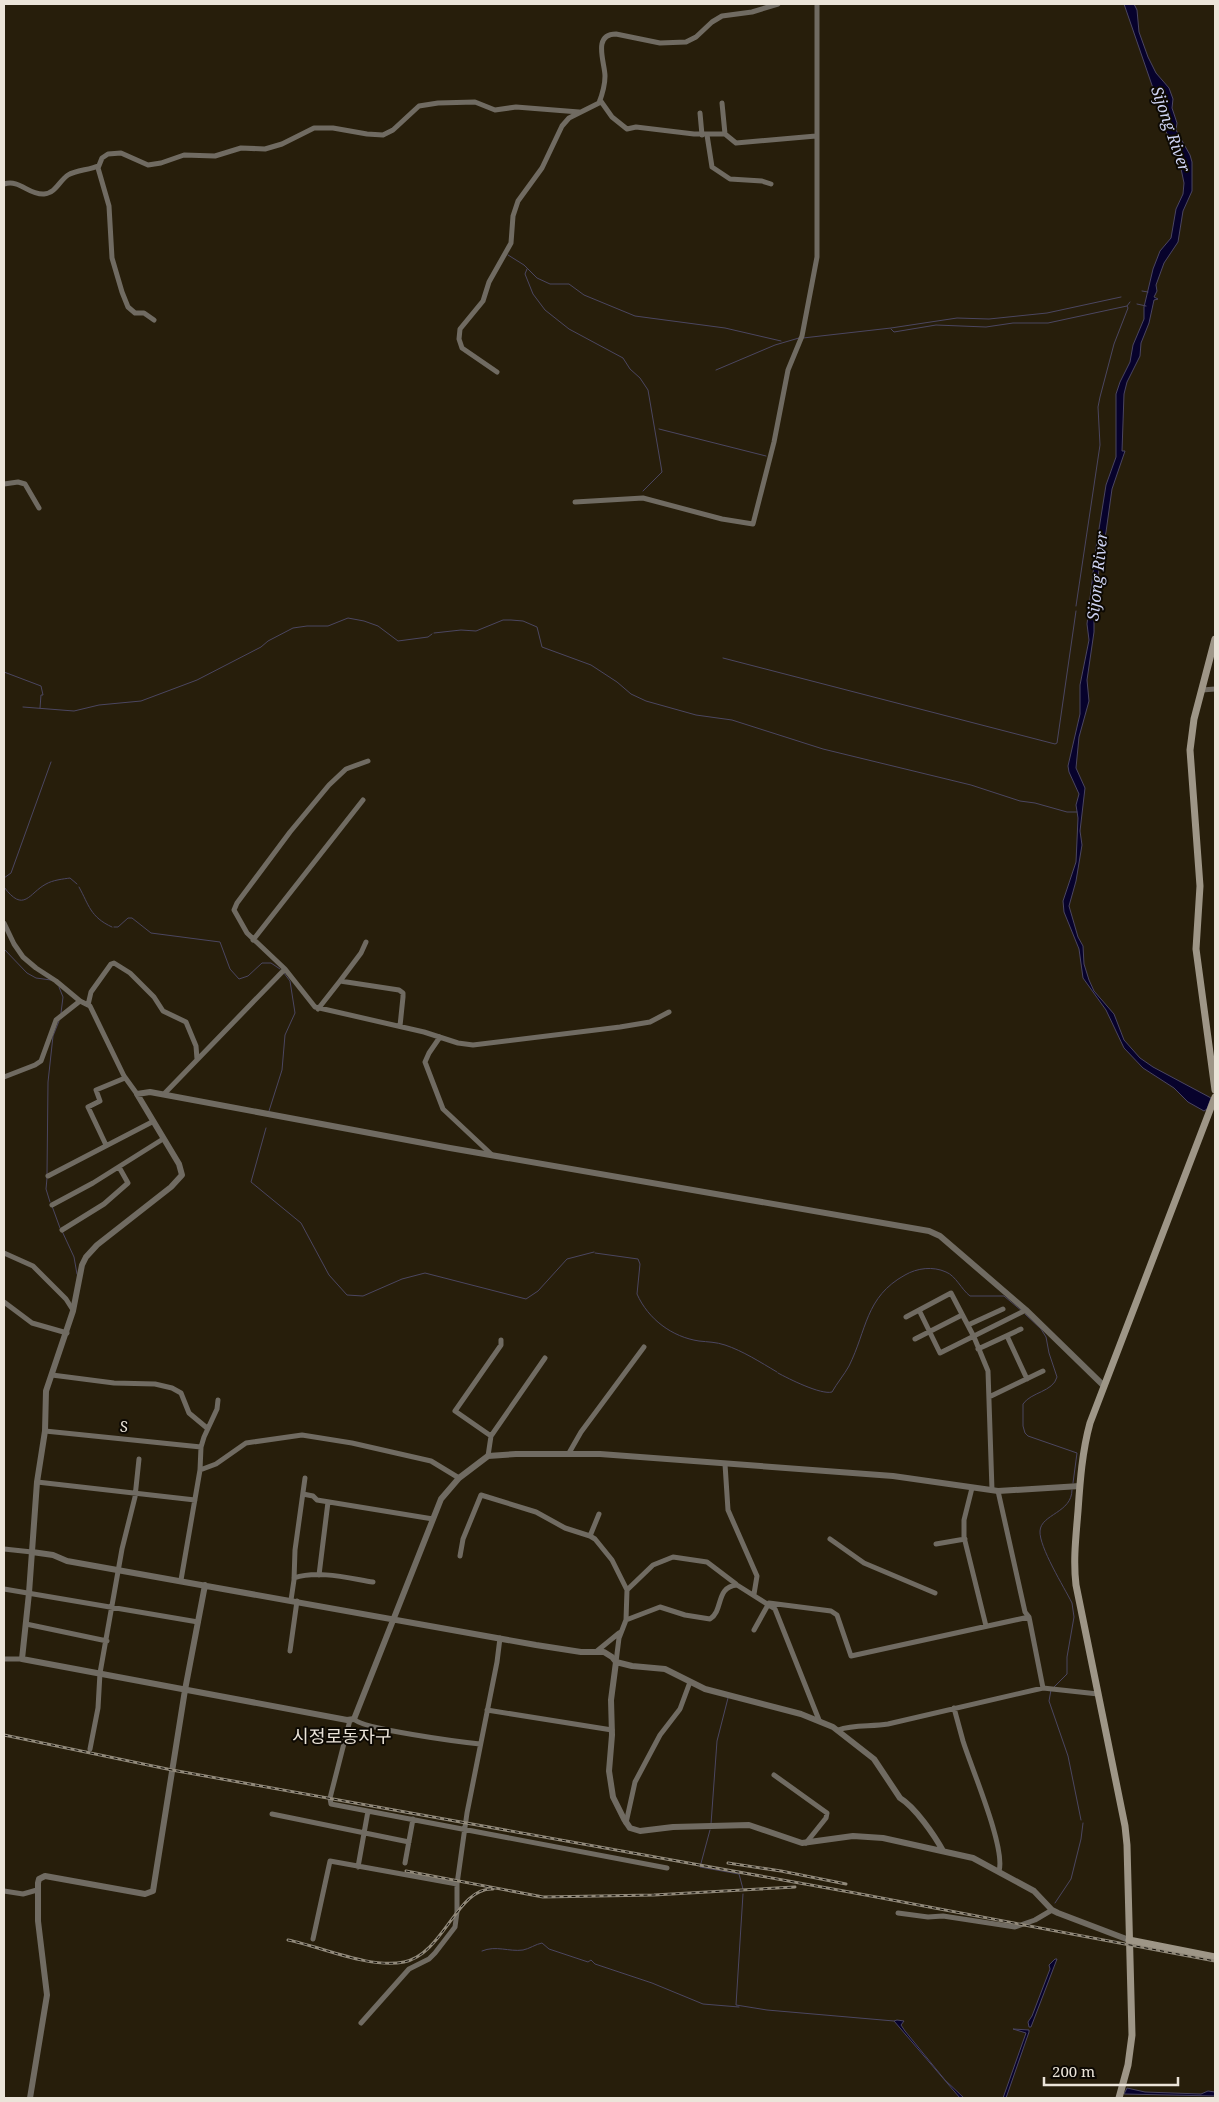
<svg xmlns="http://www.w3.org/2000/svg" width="1219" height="2102" font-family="'Noto Serif','Noto Sans KR',serif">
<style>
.water{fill:#07022c;stroke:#4b4660}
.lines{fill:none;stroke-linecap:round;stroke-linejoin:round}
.stream{stroke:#4b4660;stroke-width:1}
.minor{stroke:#706b62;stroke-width:5}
.tertiary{stroke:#706b62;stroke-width:6}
.secondary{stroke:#9e9687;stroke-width:7}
.rail-casing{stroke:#91897a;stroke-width:3}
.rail{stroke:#0d0903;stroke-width:1;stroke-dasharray:4;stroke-linecap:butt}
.labels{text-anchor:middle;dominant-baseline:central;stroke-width:4;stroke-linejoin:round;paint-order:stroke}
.street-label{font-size:15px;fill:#ebe4d9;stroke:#0d0903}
.water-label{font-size:16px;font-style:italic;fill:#ced3f3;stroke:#0d0903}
.quarter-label{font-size:18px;fill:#ebe4d9;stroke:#0d0903}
</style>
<rect width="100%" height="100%" fill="#271e0b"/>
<!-- water -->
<path class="water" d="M 1124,4 L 1134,4 L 1137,10 L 1139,32 L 1148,57 L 1156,73 L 1169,88 L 1173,99 L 1172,108 L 1177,123 L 1176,130 L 1190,155 L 1192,162 L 1192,191 L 1183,211 L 1178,242 L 1164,263 L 1156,285 L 1157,291 L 1154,297 L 1158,299 L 1154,300 L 1149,323 L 1141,343 L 1140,356 L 1127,382 L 1124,394 L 1122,451 L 1125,451 L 1112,489 L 1106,532 L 1100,558 L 1094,620 L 1094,632 L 1087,680 L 1089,701 L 1079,737 L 1076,768 L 1085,788 L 1080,831 L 1082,845 L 1076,881 L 1069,906 L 1078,937 L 1083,946 L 1084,964 L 1089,980 L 1094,991 L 1114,1014 L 1124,1040 L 1140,1058 L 1153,1067 L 1211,1098 L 1207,1109 L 1204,1111 L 1188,1102 L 1174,1088 L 1143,1068 L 1124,1048 L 1106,1010 L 1083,978 L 1079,949 L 1064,912 L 1063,901 L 1076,862 L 1078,818 L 1076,805 L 1079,794 L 1069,772 L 1068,766 L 1080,714 L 1080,685 L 1089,640 L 1087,624 L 1096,548 L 1106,485 L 1116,457 L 1116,394 L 1120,382 L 1130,362 L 1133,345 L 1144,319 L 1144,307 L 1153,269 L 1160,251 L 1171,238 L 1176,209 L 1183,194 L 1184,183 L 1179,159 L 1163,125 L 1155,94 Z
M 1055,1959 L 1057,1959 L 1031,2027 L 1029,2027 L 1028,2022 L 1032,2016 L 1050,1969 L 1049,1965 Z
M 897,2020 L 904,2021 L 901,2025 L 905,2031 L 945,2080 L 964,2098 L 960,2098 L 894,2021 Z
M 1013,2029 L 1029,2030 L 1029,2032 L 1006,2098 L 1003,2098 L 1026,2033 Z
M 1127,2088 L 1145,2092 L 1201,2094 L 1208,2091 L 1215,2092 L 1215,2096 L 1124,2094 Z"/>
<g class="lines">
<!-- stream -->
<path class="stream" d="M 508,255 L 524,265 L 537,278 L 550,284 L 569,284 L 584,295 L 635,316 L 725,328 L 781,341
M 527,269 L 525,274 L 533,294 L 545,310 L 569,329 L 623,358 L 630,369 L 640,378 L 648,390 L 662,472 L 643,491
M 1142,291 L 1148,292
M 1137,304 L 1146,306
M 891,329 L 894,332 L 936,325 L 986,327 L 1013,323 L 1048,323 L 1127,306
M 803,338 L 891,328 L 957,318 L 989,319 L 1047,313 L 1121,297
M 716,370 L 775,345 L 799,338
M 659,429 L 766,456
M 1076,606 L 1100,445 L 1098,407 L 1100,397 L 1114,344 L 1128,308 L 1127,306 L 1130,302
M 434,633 L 461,630 L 476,631 L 503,620 L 511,620 L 523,621 L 537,627 L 542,647 L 591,665 L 617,682 L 631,694 L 646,701 L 696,715 L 732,720 L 823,749 L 971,785 L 1020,801 L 1035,803 L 1067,812 L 1077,812
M 723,658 L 1055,744 L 1057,743 L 1076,611
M 4,672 L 41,686 L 43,695 L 41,695 L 40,708
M 23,707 L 74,711 L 99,705 L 141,701 L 197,680 L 261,647 L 268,641 L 293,628 L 307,626 L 328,626 L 348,618 L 364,621 L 378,626 L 398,641 L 428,637 L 432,634
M 4,878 L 11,873 L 51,762
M 4,887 C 24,914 29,893 46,884 C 53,880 63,879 70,878 L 77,884
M 79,887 C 89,905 90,917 112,927
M 114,927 L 118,927 L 128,918 L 132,918 L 151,933 L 220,942 L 230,969 L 239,979 L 248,976 L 262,963 L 271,963 L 280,969
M 4,949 L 27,973 L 36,978 L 51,980
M 59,987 L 63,997 L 61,1013
M 269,1111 L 282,1070 L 285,1035 L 295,1013 L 290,981 L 284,973
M 266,1128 L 251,1182 L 301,1223 L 329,1275 L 347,1295 L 363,1296 L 402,1279 L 425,1273 L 526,1299 L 538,1291 L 567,1259 L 594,1252
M 47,1175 L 48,1082 L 53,1036 L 59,1021
M 47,1178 L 46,1189 L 50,1202
M 52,1206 L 60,1228
M 62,1231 L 74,1257 L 77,1274
M 595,1253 L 638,1259 L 640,1264 L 637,1294 C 648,1319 672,1337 699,1341 C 708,1342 716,1342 725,1345 C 743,1351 760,1362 777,1372
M 1025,1314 L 1041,1329 L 1046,1337 L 1049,1353 L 1057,1377 C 1053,1392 1031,1392 1023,1404 L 1023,1426 L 1025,1433 L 1028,1436 L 1077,1453 L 1073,1483
M 778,1373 C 789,1379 821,1395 832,1392 C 837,1383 844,1375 849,1366 C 867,1330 865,1297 905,1275 C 917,1268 933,1266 946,1272 C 956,1276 961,1289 970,1296 L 1004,1296 L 1022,1311
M 1054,1687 L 1067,1674 L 1067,1657 L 1074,1617 L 1072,1603 C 1064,1587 1039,1547 1040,1531 C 1041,1514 1072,1513 1072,1490
M 1051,1690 L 1049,1701 L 1068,1756 L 1081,1820
M 711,1824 L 717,1741 L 728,1698
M 710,1830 L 700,1867 L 739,1874 L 743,1889
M 743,1894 L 736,2005 L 767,2010 L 894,2021
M 1055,1903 L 1071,1879 L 1081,1839 L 1083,1823
M 482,1951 C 496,1945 509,1952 523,1950 C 529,1949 536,1944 542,1943 L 549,1949 L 588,1962 L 591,1960 L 595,1964 L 652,1983 L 703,2004 L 739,2007"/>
<!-- minor -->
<path class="minor" d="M 600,100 L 612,117 L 627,129 L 636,127 L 694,134 L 725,134 L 736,143 L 816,136
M 722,103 L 725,134
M 700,113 L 702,135
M 707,135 L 712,167 L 730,179 L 762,181 L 771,184
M 4,184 C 20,179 28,195 44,194 C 56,193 59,181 68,175 C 76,170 89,170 98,166
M 154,320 L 144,313 L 135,313 L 128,307 L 122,292 L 112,258 L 109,206 L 98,168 L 102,158 L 108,154 L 121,153 L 148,165 L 161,163 L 184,155 L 215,156 L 241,148 L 265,149 L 282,144 L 314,128 L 333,128 L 367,134 L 383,135 L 393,130 L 419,106 L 438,103 L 475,102 L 495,110 L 516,107 L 579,112
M 497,372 L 462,348 L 459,339 L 460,329 L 483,301 L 489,282 L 511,243 L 513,216 L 518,201 L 542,168 L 562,126 L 569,118 L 599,103 C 602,95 605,85 605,76 C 605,63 592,34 616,34 L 660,43 L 686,42 L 696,37 L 712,22 L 722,16 L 752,12 L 778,4
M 4,484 L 18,482 L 25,484 L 39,508
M 575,502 L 643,498 L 722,519 L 753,524 L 774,442 L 788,370 L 802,336 L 817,257 L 817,4
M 1202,690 L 1215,689
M 368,761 L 346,769 L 329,785 L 290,832 L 237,903 L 234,910 L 247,933 L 285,969 L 315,1007 L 424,1032 L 458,1043 L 473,1045 L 620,1027 L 650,1022 L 669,1012
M 4,923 L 14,944 L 23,957 L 36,968 L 56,981 L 80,1001 L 90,1006 L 124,1076 L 137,1094
M 253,940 L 363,800
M 340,981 L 361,953 L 366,942
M 88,1005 L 91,992 L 111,964 L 114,963 L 130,973 L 154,997 L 163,1011 L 186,1022 L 196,1046 L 197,1059
M 318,1009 L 340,981 L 399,990 L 403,993 L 403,997 L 400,1026
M 440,1037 L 429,1053 L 425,1062 L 443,1109 L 491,1154
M 4,1077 L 35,1065 L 41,1061 L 56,1020 L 80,1001
M 164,1094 L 285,969
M 106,1145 L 88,1107 L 100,1101 L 96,1090 L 125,1078
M 48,1176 L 152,1122
M 52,1205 L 93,1183 L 163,1139
M 62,1230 L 104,1204 L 128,1183 L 119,1167
M 4,1253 L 33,1266 L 66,1299 L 73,1310
M 4,1302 L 32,1323 L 67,1333
M 919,1310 L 940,1353 L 1026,1310
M 906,1317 L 951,1293 L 974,1337 L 988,1371 L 992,1490
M 968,1325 L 1003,1309
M 1007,1336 L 1027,1379
M 915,1339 L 962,1315
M 978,1349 L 1021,1329
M 52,1375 L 114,1383 L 155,1384 L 172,1388 L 181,1393 L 189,1413 L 207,1428
M 989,1397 L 1043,1371
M 45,1431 L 201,1447
M 491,1436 L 455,1411 L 501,1345 L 501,1340
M 569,1453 L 581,1432 L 644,1347
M 488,1456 L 491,1436 L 545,1358
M 725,1464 L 728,1510 L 757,1576 L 754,1594
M 200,1470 L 216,1464 L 246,1443 L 302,1435 L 352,1443 L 431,1461 L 459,1478
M 37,1482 L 195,1500
M 972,1488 L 964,1520 L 964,1537 L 986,1626
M 998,1491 L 1025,1612 L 1029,1617 L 1043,1688
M 303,1494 L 313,1496 L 317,1500 L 433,1519
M 590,1536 L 599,1514
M 830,1539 L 864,1563 L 935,1593
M 936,1544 L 965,1539
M 4,1549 L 32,1552
M 460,1556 L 463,1539 L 481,1495 L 536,1512 L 565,1528 L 590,1536 L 595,1539 L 612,1560 L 627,1590 L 626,1620
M 319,1575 L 328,1502
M 294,1578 C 318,1570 348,1578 373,1582
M 181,1580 L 200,1470 L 201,1447 L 204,1437 L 217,1409 L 218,1400
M 4,1589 L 198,1622
M 627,1590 L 653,1565 L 673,1557 L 707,1562 L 736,1584
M 291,1600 L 294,1580 L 295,1550 L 305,1478
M 26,1624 L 107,1641
M 754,1630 L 769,1603 L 831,1611 L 837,1615 L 851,1656 L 1029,1617
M 290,1651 L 297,1601
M 597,1651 L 619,1633
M 4,1659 L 22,1659
M 616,1662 L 619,1638 L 626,1620 L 660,1607 L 685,1615 L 710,1619 C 724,1610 715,1587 737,1585 L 775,1609 L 819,1720
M 954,1708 C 957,1719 960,1730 963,1741 C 971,1767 1006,1848 999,1871
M 487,1710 L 612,1730
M 354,1719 C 361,1729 461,1742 480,1744
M 350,1720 L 330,1798 L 331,1804 L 667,1868
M 838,1730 C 854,1724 871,1727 888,1724 L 1043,1688 L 1098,1694
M 90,1749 L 98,1708 L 100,1673 L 122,1549 L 135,1497 L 139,1459
M 774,1775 L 827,1813 L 826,1818 L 806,1843
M 272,1814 L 409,1842
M 626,1823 L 635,1782 L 660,1735 L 680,1709 L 690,1682
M 405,1863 L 413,1819
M 358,1867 L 368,1811
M 4,1891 L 23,1894 L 37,1890
M 898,1913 L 928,1917 L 943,1916 L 1015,1927 L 1035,1920 L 1052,1910
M 313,1939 L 330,1861 L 457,1884
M 361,2023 L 409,1969 L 429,1959 L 435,1953 L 455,1927 L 457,1912 L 457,1884 L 467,1813 L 497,1662 L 500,1638"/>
<!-- tertiary -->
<path class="tertiary" d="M 1080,1486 L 998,1491 L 893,1476 L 600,1454 L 516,1454 L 488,1456 L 459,1478 L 441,1499 L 354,1719 L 347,1720 L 22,1659 L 29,1593 L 37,1482 L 45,1431 L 46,1391 L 73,1311 L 82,1265 L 86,1257 L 97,1245 L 171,1187 L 182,1175 L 179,1164 L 137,1094 L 150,1092 L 450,1148 L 929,1231 L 940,1236 L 1026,1310 L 1104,1386
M 32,1552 L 53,1555 L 67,1561 L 536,1645 L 581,1652 L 604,1652 L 612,1657 L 616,1662 L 632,1666 L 665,1669 L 705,1689 L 801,1714 L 833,1727 L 874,1759 L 900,1798 C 915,1807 935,1836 943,1851
M 616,1662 L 611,1700 L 612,1735 L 609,1771 L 613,1797 L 624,1819 L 630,1828 L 640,1831 L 673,1827 L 749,1825 L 802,1843 L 853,1836 L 883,1838 L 973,1858 L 1034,1891 L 1052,1910 L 1058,1913 L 1129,1940
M 30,2098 L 47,1995 L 38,1921 L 38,1883 L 39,1879 L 45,1876 L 145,1894 L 153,1891 L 185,1690 L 205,1585"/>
<!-- secondary -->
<path class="secondary" d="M 1215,639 L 1194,719 L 1190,750 L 1200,886 L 1196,949 L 1215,1090
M 1129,1940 L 1215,1957
M 1119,2098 L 1128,2065 L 1132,2035 L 1127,1845 L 1125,1826 L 1076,1585 C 1073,1560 1076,1536 1078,1511 C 1080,1482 1082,1452 1090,1423 L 1215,1097"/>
<!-- rail casing -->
<g class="rail-casing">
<path id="rail" d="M 4,1735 L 172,1770 L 855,1893 L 1215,1961
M 728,1863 L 781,1871 L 846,1884
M 406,1871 L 543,1897 L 654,1895 L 795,1887
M 288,1940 C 322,1947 370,1969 404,1962 C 444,1954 457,1887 493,1889"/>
</g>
<!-- rail -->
<use href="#rail" class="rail"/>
</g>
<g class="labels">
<!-- street labels -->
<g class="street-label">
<text transform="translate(124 1426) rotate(5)">S</text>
</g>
<!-- water labels -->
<g class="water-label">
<text transform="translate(1171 129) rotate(71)">Sijong River</text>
<text transform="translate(1097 576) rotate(-84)">Sijong River</text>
</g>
<!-- quarter labels -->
<g class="quarter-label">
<text x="342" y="1736">시정로동자구</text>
</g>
</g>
<!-- border -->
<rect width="1219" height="2102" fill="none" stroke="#ebe4d9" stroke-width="10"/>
<!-- scale -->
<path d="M1044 2077v8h134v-8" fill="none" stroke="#ebe4d9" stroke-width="2.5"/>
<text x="1052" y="2077" font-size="15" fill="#ebe4d9" stroke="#0d0903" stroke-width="4" paint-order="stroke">200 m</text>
</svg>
